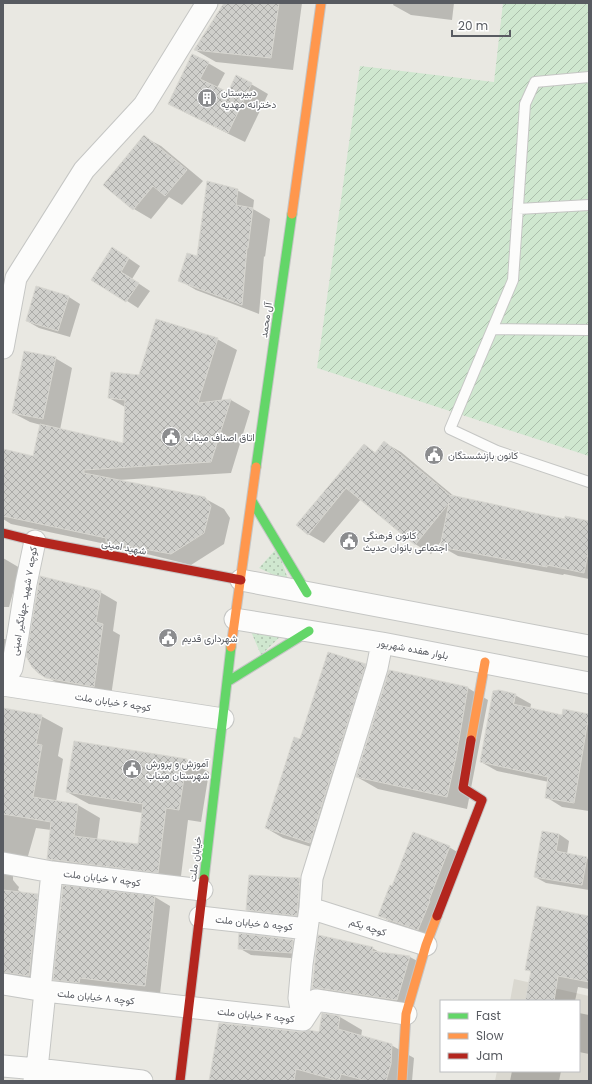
<svg xmlns="http://www.w3.org/2000/svg" width="592" height="1084" font-family="Poppins,Vazirmatn,sans-serif">
<style>
.education{fill:#dad8d0}
.grass{fill:url(#grass-dots)}
.garden{fill:url(#garden-furrows)}
.shadow{fill:#0003;fill-rule:evenodd}
.building{fill:url(#building-cross-hatch);stroke:#d8d7d1}
.lines{fill:none;stroke-linecap:round;stroke-linejoin:round}
.lane-casing{stroke:#c5c6c4;stroke-width:12}
.street-casing{stroke:#c5c6c4;stroke-width:23}
.fast-casing{stroke:#c5c5c5;stroke-width:11}
.slow-casing{stroke:#c5c5c5;stroke-width:11}
.jam-casing{stroke:#c5c5c5;stroke-width:11}
.lane{stroke:#fcfcfb;stroke-width:10}
.street{stroke:#fcfcfb;stroke-width:21}
.fast{stroke:#63d668;stroke-width:9}
.slow{stroke:#ff974d;stroke-width:9}
.jam{stroke:#b3261e;stroke-width:9}
.labels{text-anchor:middle;dominant-baseline:central;stroke-width:3;stroke-linejoin:round;paint-order:stroke}
.poi-label{font-size:10px;fill:#585b61;stroke:#fff;text-anchor:start}
.street-label{font-size:10px;fill:#585b61;stroke:#fff}
</style>
<defs>
<pattern id="grass-dots" width="8" height="8" patternUnits="userSpaceOnUse"><rect width="8" height="8" fill="#cfe7cf"/><path d="M2 2h.1M6 6h.1" fill="none" stroke="#abbeab" stroke-width="1.8" stroke-linecap="round"/></pattern>
<pattern id="garden-furrows" width="10" height="10" patternUnits="userSpaceOnUse"><rect width="10" height="10" fill="#cfe7cf"/><path d="M-1 1l2-2M0 10L10 0M9 11l2-2" fill="none" stroke="#abbeab"/></pattern>
<pattern id="building-cross-hatch" width="8" height="8" patternUnits="userSpaceOnUse"><rect width="8" height="8" fill="#cfcfcb"/><path d="M0 0l8 8M0 8l8-8" fill="none" stroke="#ababa8"/></pattern>
</defs>
<rect width="100%" height="100%" fill="#e9e8e2"/>
<!-- education -->
<path class="education" d="M 514,979 L 589,996 L 589,1081 L 495,1081 L 497,1071 L 579,1071 L 579,1001 L 510,1001 Z"/>
<!-- grass -->
<path class="grass" d="M 277,548 L 289,582 L 259,568 Z
M 250,629 L 285,632 L 261,655 Z"/>
<!-- garden -->
<path class="garden" d="M 503,3 L 589,3 L 589,456 L 317,368 L 360,66 L 494,82 Z"/>
<!-- shadow -->
<path class="shadow" d="M 225,3 L 302,3 L 293,70 L 216,62 L 195,50 Z
M 394,3 L 454,3 L 452,20 L 411,15 L 393,5 Z
M 208,63 L 225,73 L 217,88 L 229,94 L 251,84 L 268,94 L 245,142 L 186,113 L 169,104 Z
M 144,137 L 161,146 L 203,181 L 182,205 L 169,197 L 151,219 L 134,209 Z
M 237,190 L 254,200 L 253,209 L 270,219 L 265,257 L 264,256 L 259,314 L 196,290 L 179,280 L 198,257 Z
M 124,255 L 140,266 L 132,279 L 150,291 L 138,308 L 93,279 Z
M 37,288 L 69,297 L 80,304 L 70,337 L 39,328 L 27,321 Z
M 217,339 L 237,350 L 221,401 L 231,400 L 250,411 L 231,473 L 118,480 L 204,498 L 224,509 L 230,518 L 224,544 L 191,565 L 115,546 L 11,524 L 3,519 L 3,461 L 34,457 L 41,425 L 30,422 L 13,413 L 55,358 L 72,368 L 60,430 L 124,444 L 125,407 L 109,398 L 140,376 Z
M 385,443 L 401,452 L 455,497 L 565,520 L 589,522 L 589,579 L 564,574 L 563,575 L 458,556 L 442,547 L 443,539 L 431,554 L 415,544 L 361,499 L 324,543 L 308,534 L 364,445 L 376,453 Z
M 3,558 L 20,568 L 9,607 L 3,607 Z
M 100,592 L 117,602 L 113,631 L 120,635 L 111,696 L 64,687 L 39,672 Z
M 3,639 L 5,639 L 22,648 L 3,684 Z
M 365,665 L 382,675 L 327,852 L 283,838 L 266,828 L 300,740 Z
M 468,688 L 488,700 L 467,809 L 378,789 L 357,777 Z
M 515,695 L 531,704 L 530,709 L 563,716 L 564,710 L 589,715 L 589,811 L 562,807 L 546,797 L 549,782 L 497,771 L 481,762 ZM 513,699 L 515,699 L 513,709 L 511,709 Z
M 3,709 L 41,716 L 63,728 L 58,756 L 63,759 L 56,802 L 78,805 L 100,818 L 97,840 L 139,845 L 143,813 L 89,804 L 67,792 L 75,742 L 187,760 L 209,772 L 201,822 L 188,820 L 180,884 L 70,871 L 48,858 L 51,830 L 36,828 L 26,863 L 13,874 L 13,880 L 17,885 L 19,887 L 18,890 L 24,894 L 37,895 L 59,908 L 51,988 L 3,988 Z
M 559,834 L 569,841 L 567,854 L 589,859 L 589,890 L 546,883 L 535,877 Z
M 449,847 L 464,856 L 433,938 L 394,924 L 379,915 L 393,887 Z
M 300,879 L 317,889 L 314,925 L 264,919 L 247,910 Z
M 64,886 L 155,897 L 170,906 L 160,994 L 69,988 L 54,979 Z
M 589,917 L 589,989 L 578,987 L 575,1001 L 526,1001 L 532,972 L 526,969 Z
M 240,935 L 293,941 L 305,947 L 303,959 L 251,955 L 239,948 Z
M 372,948 L 381,953 L 410,957 L 421,963 L 409,1006 L 324,995 L 313,988 Z
M 579,1013 L 589,1015 L 589,1054 L 579,1052 Z
M 340,1017 L 362,1030 L 361,1037 L 391,1045 L 414,1058 L 412,1081 L 210,1081 L 302,1033 L 320,1033 Z
M 512,1071 L 561,1071 L 559,1081 L 510,1081 Z"/>
<!-- building -->
<path class="building" d="M 224,3 L 279,3 L 271,58 L 194,50 Z
M 192,54 L 209,62 L 200,79 L 228,92 L 236,75 L 252,83 L 228,133 L 168,104 Z
M 144,135 L 187,170 L 165,196 L 153,186 L 133,210 L 103,185 Z
M 207,181 L 238,189 L 236,205 L 253,208 L 248,248 L 247,248 L 242,305 L 178,281 L 187,253 L 197,256 Z
M 112,247 L 129,258 L 121,272 L 139,283 L 126,302 L 91,280 Z
M 36,286 L 69,296 L 58,331 L 26,321 Z
M 156,319 L 218,338 L 198,403 L 231,399 L 211,462 L 84,470 L 84,473 L 205,497 L 211,506 L 204,533 L 171,554 L 106,542 L 106,538 L 3,516 L 3,449 L 33,456 L 40,424 L 123,443 L 125,400 L 108,398 L 111,372 L 139,375 Z
M 24,351 L 56,357 L 43,419 L 12,413 Z
M 384,441 L 451,496 L 451,495 L 529,512 L 565,519 L 565,516 L 589,521 L 589,549 L 584,573 L 547,565 L 547,567 L 440,547 L 449,503 L 415,545 L 346,488 L 308,535 L 296,525 L 364,444 L 375,453 Z
M 40,576 L 101,591 L 96,622 L 103,624 L 94,687 L 46,678 L 38,673 L 32,667 L 26,656 Z
M 328,652 L 366,664 L 310,843 L 265,828 L 294,737 L 300,739 Z
M 389,670 L 468,687 L 456,757 L 447,797 L 356,777 Z
M 499,690 L 516,694 L 513,704 L 562,715 L 563,709 L 589,714 L 574,803 L 545,798 L 548,777 L 480,762 L 493,691 Z
M 3,708 L 42,715 L 36,744 L 42,745 L 33,797 L 78,804 L 74,836 L 138,844 L 143,804 L 66,792 L 74,741 L 187,759 L 179,810 L 166,808 L 158,873 L 47,859 L 51,822 L 3,814 Z
M 542,831 L 559,834 L 556,851 L 587,857 L 582,885 L 534,877 Z
M 413,832 L 450,846 L 429,900 L 430,901 L 418,930 L 378,916 L 390,885 L 392,886 Z
M 249,875 L 300,878 L 297,916 L 246,910 Z
M 63,885 L 155,896 L 145,986 L 80,978 L 79,983 L 53,980 Z
M 3,890 L 38,894 L 29,976 L 3,972 Z
M 537,906 L 589,916 L 589,982 L 558,976 L 554,1001 L 525,1001 L 531,971 L 525,970 Z
M 239,933 L 293,940 L 292,953 L 238,949 Z
M 318,935 L 373,947 L 372,951 L 410,956 L 397,1000 L 318,988 L 312,989 Z
M 322,1013 L 340,1016 L 338,1029 L 392,1044 L 391,1064 L 386,1081 L 367,1081 L 341,1074 L 339,1081 L 296,1069 L 294,1081 L 209,1081 L 219,1023 L 302,1032 L 309,1030 L 319,1032 Z"/>
<g class="lines">
<!-- lane casing -->
<g class="lane-casing">
<path id="lane" d="M 589,77 L 535,82 L 525,104 L 513,280 L 450,429 L 497,451 L 589,482
M 518,209 L 589,205
M 493,329 L 589,330"/>
</g>
<!-- street casing -->
<g class="street-casing">
<path id="street" d="M 3,348 L 16,278 L 84,170 L 144,105 L 207,3
M 241,580 L 589,646
M 235,619 L 382,643 L 589,683
M 3,683 L 12,668 L 18,635 L 26,584 L 35,541
M 3,685 L 223,719
M 3,863 L 52,872 L 202,890
M 310,908 L 426,945
M 200,917 L 307,929
M 3,984 L 45,991 L 303,1020 L 316,1000 L 406,1014
M 40,991 L 52,872
M 45,991 L 37,1069 L 142,1081
M 303,1020 L 299,998 L 302,964 L 310,908 L 312,878 L 377,668 L 382,643
M 3,1066 L 37,1069 L 34,1081"/>
</g>
<!-- fast casing -->
<g class="fast-casing">
<path id="fast" d="M 256,467 L 292,214
M 252,501 L 307,593
M 227,682 L 309,631
M 204,879 L 231,647"/>
</g>
<!-- slow casing -->
<g class="slow-casing">
<path id="slow" d="M 292,214 L 321,3
M 231,647 L 256,467
M 471,740 L 485,662
M 402,1081 L 406,1014 L 426,945 L 437,916"/>
</g>
<!-- jam casing -->
<g class="jam-casing">
<path id="jam" d="M 3,533 L 35,541 L 241,580
M 437,916 L 482,800 L 463,788 L 471,740
M 180,1081 L 204,879"/>
</g>
<!-- lane -->
<use href="#lane" class="lane"/>
<!-- street -->
<use href="#street" class="street"/>
<!-- fast -->
<use href="#fast" class="fast"/>
<!-- slow -->
<use href="#slow" class="slow"/>
<!-- jam -->
<use href="#jam" class="jam"/>
</g>
<!-- icons -->
<defs>
<g id="building-disc" transform="scale(1)"><circle r="9.5" fill="#8b8c8e" stroke="#fff"/><path d="M-4-6H4V6H1V3H-1V6H-4ZM-2.5-4.3h1.7v1.8h-1.7ZM.8-4.3h1.7v1.8H.8ZM-2.5-1h1.7V.8h-1.7ZM.8-1h1.7V.8H.8Z" fill="#fff"/></g>
<g id="civic-disc" transform="scale(1)"><circle r="9.5" fill="#8b8c8e" stroke="#fff"/><path d="M-.6-6.5H3V-4.5H.6V-3L4-1V1h2V6H-6V1h2V-1L-.6-3ZM-1.2 2.5V6h2.4V2.5Z" fill="#fff"/></g>
</defs>
<g fill-rule="evenodd">
<use href="#building-disc" x="207" y="98"/>
<use href="#civic-disc" x="171" y="437"/>
<use href="#civic-disc" x="434" y="455"/>
<use href="#civic-disc" x="349" y="541"/>
<use href="#civic-disc" x="168" y="638"/>
<use href="#civic-disc" x="132" y="769"/>
</g>
<g class="labels">
<!-- poi labels -->
<g class="poi-label">
<text x="221" y="92">دبیرستان<tspan x="221" dy="12">دخترانه مهدیه</tspan></text>
<text x="185" y="437">اتاق اصناف میناب</text>
<text x="448" y="455">کانون بازنشستگان</text>
<text x="363" y="535">کانون فرهنگی<tspan x="363" dy="12">اجتماعی بانوان حدیث</tspan></text>
<text x="182" y="638">شهرداری قدیم</text>
<text x="146" y="763">آموزش و پرورش<tspan x="146" dy="12">شهرستان میناب</tspan></text>
</g>
<!-- street labels -->
<g class="street-label">
<text transform="translate(266 320) rotate(-82)">آل محمد</text>
<text transform="translate(124 547) rotate(11)">شهید امینی</text>
<text transform="translate(24 601) rotate(-80)">کوچه ۷ شهید جهانگیر امینی</text>
<text transform="translate(413 649) rotate(11)">بلوار هفده شهریور</text>
<text transform="translate(113 702) rotate(9)">کوچه ۶ خیابان ملت</text>
<text transform="translate(195 859) rotate(-83)">خیابان ملت</text>
<text transform="translate(102 878) rotate(7)">کوچه ۷ خیابان ملت</text>
<text transform="translate(254 923) rotate(6)">کوچه ۵ خیابان ملت</text>
<text transform="translate(368 927) rotate(18)">کوچه یکم</text>
<text transform="translate(96 997) rotate(6)">کوچه ۸ خیابان ملت</text>
<text transform="translate(256 1015) rotate(6)">کوچه ۴ خیابان ملت</text>
</g>
</g>
<!-- border -->
<rect width="592" height="1084" fill="none" stroke="#585b61" stroke-width="8"/>
<!-- legend -->
<rect x="440" y="1000" width="140" height="72" fill="#ffffff" stroke="#bcbdc0"/>
<rect x="448" y="1013" width="20" height="6" fill="#63d668" stroke="#bcbdc0"/>
<text x="476" y="1020" font-size="12" fill="#585b61">Fast</text>
<rect x="448" y="1033" width="20" height="6" fill="#ff974d" stroke="#bcbdc0"/>
<text x="476" y="1040" font-size="12" fill="#585b61">Slow</text>
<rect x="448" y="1053" width="20" height="6" fill="#b3261e" stroke="#bcbdc0"/>
<text x="476" y="1060" font-size="12" fill="#585b61">Jam</text>
<!-- scale -->
<path d="M452 30v6h58v-6" fill="none" stroke="#585b61" stroke-width="2"/>
<text x="458" y="30" font-size="12" fill="#585b61" stroke="#ffffff" stroke-width="3" paint-order="stroke">20 m</text>
</svg>
